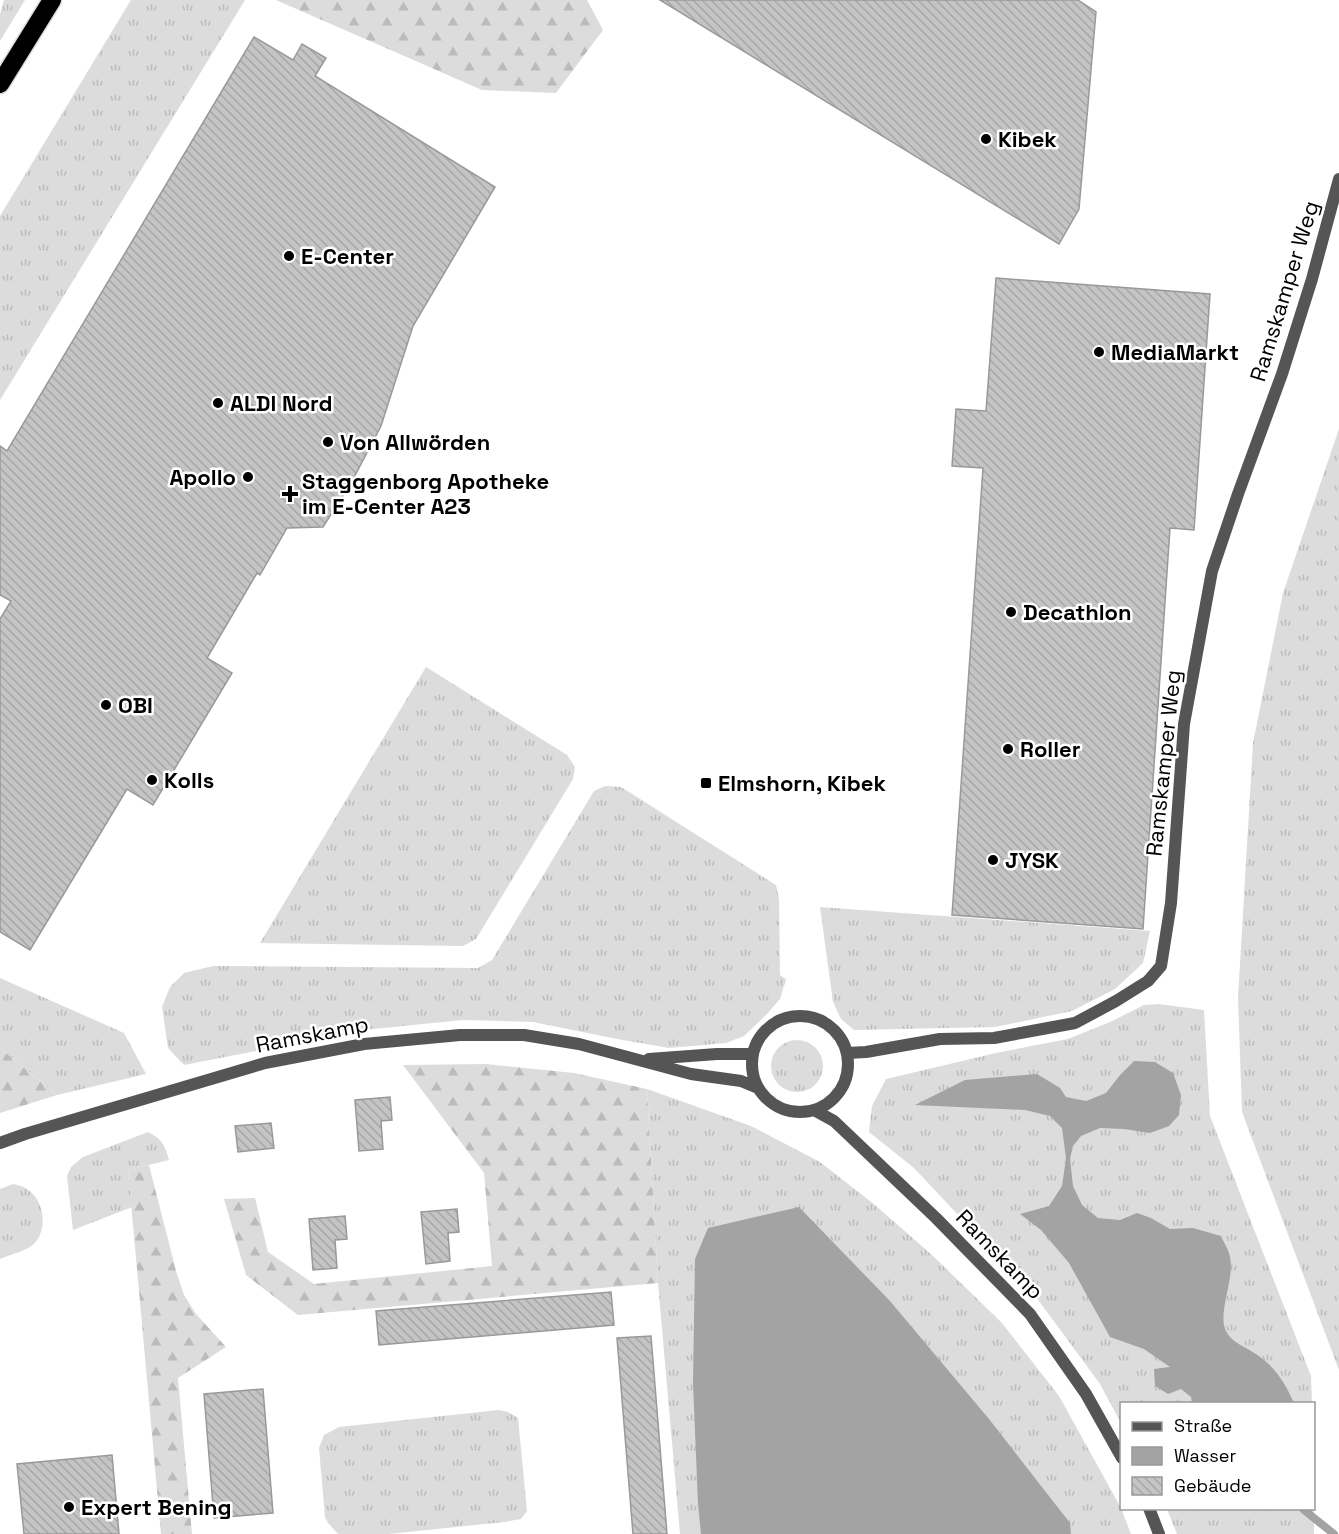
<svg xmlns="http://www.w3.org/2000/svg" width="1339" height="1534" font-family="'Space Grotesk',sans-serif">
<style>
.grass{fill:url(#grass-tufts)}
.forest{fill:url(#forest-firs)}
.water{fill:#a3a3a3}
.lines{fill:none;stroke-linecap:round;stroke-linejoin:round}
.stream{stroke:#a3a3a3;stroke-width:8}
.building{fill:url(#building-back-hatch);stroke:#999;stroke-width:1.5}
.motorway-casing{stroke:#dbdbdb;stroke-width:21}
.minor{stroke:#555;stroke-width:12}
.tertiary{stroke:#555;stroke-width:12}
.motorway{stroke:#000;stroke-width:18}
.poi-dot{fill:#000;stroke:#fff;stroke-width:2}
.labels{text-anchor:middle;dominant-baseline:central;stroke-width:5;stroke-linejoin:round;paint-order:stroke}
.poi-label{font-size:22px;font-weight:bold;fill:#000;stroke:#fff;text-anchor:start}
.street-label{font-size:22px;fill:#000;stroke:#fff}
</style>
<defs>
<pattern id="grass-tufts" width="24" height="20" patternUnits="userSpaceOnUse" patternTransform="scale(1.5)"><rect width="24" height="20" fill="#dcdcdc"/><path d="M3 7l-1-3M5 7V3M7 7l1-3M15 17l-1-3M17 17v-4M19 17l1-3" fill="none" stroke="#bbb"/></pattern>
<pattern id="forest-firs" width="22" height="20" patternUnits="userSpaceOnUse" patternTransform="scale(1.5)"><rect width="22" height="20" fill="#dcdcdc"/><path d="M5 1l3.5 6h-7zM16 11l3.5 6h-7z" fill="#bbb"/></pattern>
<pattern id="building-back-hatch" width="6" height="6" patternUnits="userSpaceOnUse" patternTransform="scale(1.5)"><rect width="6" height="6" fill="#c4c4c4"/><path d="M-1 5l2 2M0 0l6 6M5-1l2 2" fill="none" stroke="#a7a7a7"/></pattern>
</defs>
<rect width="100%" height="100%" fill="#fff"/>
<!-- grass -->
<path class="grass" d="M 4,0 L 25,0 L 0,41 L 0,14 Z
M 131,0 L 245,0 L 0,400 L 0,216 Z
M 1339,429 L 1339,1370 L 1242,1112 L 1238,998 L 1253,743 L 1283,593 Z
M 426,667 L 567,755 L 575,767 L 573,779 L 476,939 L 463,946 L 260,943 Z
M 605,786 L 621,787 L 776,885 L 779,899 L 780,975 L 786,979 L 780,999 L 766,1015 L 744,1036 L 726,1043 L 669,1048 L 617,1039 L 533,1022 L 463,1020 L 363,1030 L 184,1065 L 168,1048 L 162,1007 L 170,987 L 184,973 L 213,966 L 478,968 L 492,960 L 594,791 Z
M 820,907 L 1150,931 L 1143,963 L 1115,989 L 1072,1011 L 995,1027 L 854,1030 L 841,1019 L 833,1002 Z
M 0,978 L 124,1033 L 146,1074 L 57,1095 L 0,1048 Z
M 1159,1004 L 1204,1010 L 1210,1116 L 1311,1376 L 1312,1403 L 1122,1404 L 1121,1423 L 1100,1384 L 1039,1301 L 914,1168 L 869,1132 L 872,1106 L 886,1079 L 996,1053 L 1068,1039 L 1110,1022 L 1144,1005 Z
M771 1066a26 26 0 1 1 52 0a26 26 0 1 1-52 0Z
M 647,1089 L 751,1126 L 820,1162 L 875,1205 L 932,1255 L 1002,1323 L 1059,1396 L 1121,1508 L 1131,1534 L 680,1534 L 658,1283 Z
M 148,1132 C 162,1139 165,1145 169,1160 L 128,1170 L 132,1207 L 73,1230 L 67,1176 L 71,1167 L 83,1157 Z
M 13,1184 C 17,1185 23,1186 27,1189 C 44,1200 48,1227 35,1243 C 29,1250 9,1255 0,1259 L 0,1189 Z
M 499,1410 L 508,1412 L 518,1418 L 527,1511 L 521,1519 L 504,1522 L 389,1534 L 338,1534 L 328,1523 L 325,1517 L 319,1448 L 324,1435 L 339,1427 Z
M 1314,1502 L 1314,1534 L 1177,1534 L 1167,1509 L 1314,1508 Z"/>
<!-- forest -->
<path class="forest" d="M 276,0 L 587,0 L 603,30 L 556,93 L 482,90 Z
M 0,1048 L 57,1095 L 0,1113 Z
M 486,1064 L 574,1073 L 647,1089 L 658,1283 L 298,1315 L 246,1275 L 224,1199 L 255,1198 L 268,1252 L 314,1284 L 492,1266 L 484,1173 L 403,1065 Z
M 149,1165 L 176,1271 L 184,1295 L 196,1314 L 226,1347 L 178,1378 L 192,1534 L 161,1534 L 128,1170 Z"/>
<!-- water -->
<path class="water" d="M 1134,1061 L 1155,1062 L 1173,1073 L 1181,1095 L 1179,1115 L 1169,1126 L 1150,1133 L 1124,1129 L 1100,1128 L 1081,1136 L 1073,1146 L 1070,1159 L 1073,1186 L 1082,1205 L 1098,1218 L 1120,1220 L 1137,1213 L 1151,1218 L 1170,1229 L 1193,1228 L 1221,1236 C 1224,1243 1229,1250 1230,1257 C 1235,1279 1217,1313 1226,1331 C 1231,1341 1241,1345 1251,1351 C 1273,1364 1284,1380 1294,1403 L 1192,1403 L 1191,1397 L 1181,1389 L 1168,1394 L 1155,1386 L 1154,1369 L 1170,1367 L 1144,1349 L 1110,1337 L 1069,1263 L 1041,1230 L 1020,1214 L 1049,1206 L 1062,1186 L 1066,1158 L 1062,1128 L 1050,1116 L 1025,1110 L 915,1105 L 965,1080 L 1037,1074 L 1060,1088 L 1066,1097 L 1086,1101 L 1106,1093 L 1120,1075 Z
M 799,1207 L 890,1301 L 989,1419 L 1070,1523 L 1071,1534 L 701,1534 L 698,1504 L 693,1383 L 695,1259 L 708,1228 Z"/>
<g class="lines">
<!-- stream -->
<path class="stream" d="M 1304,1510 L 1334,1534"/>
</g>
<!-- building -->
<path class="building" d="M 660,0 L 1078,0 L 1096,12 L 1079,209 L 1059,244 Z
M 254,37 L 293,60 L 302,44 L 326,58 L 315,76 L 495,187 L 413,326 L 381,426 L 351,483 L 323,527 L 287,528 L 260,575 L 257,573 L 207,658 L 232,673 L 153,805 L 127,789 L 30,950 L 0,932 L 0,619 L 11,601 L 0,595 L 0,446 L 7,451 Z
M 996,278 L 1210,294 L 1194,530 L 1170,528 L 1143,929 L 952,915 L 983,468 L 952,466 L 954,438 L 956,409 L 986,411 Z
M 390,1097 L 392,1120 L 381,1121 L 383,1149 L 359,1151 L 355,1100 Z
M 271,1123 L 274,1148 L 238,1152 L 235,1126 Z
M 457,1209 L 459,1232 L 448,1233 L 450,1261 L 426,1264 L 421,1212 Z
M 345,1216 L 347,1239 L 335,1240 L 337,1268 L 313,1270 L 309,1219 Z
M 611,1292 L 614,1325 L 379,1345 L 376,1311 Z
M 651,1336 L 667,1534 L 633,1534 L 617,1338 Z
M 263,1389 L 273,1513 L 214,1518 L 204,1394 Z
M 112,1455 L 119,1534 L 24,1534 L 17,1464 Z"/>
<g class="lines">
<!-- motorway casing -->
<g class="motorway-casing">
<path id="motorway" d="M 0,84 L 52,0"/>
</g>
<!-- minor -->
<path class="minor" d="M 847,1053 L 866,1052 L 940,1039 L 994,1038 L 1075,1023 L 1116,1001 L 1148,981 L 1161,966 L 1171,903 L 1184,724 L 1212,571 L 1238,494 L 1282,374 L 1312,279 L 1339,179"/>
<!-- tertiary -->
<path class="tertiary" d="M752 1064a48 48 0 1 1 96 0a48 48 0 1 1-96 0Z
M 649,1059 L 717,1054 L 752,1054
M 814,1110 L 834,1121 L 936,1218 L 1030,1314 L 1086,1394 L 1122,1458
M 0,1143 L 25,1134 L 265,1063 L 364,1044 L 460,1035 L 524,1035 L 579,1044 L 691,1074 L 741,1081 L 758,1088
M 1149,1508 L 1159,1534"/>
<!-- motorway -->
<use href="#motorway" class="motorway"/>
</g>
<!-- markers -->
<g class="poi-dot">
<circle cx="986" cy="139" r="6"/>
<circle cx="289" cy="256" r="6"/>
<circle cx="1099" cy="352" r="6"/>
<circle cx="218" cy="403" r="6"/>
<circle cx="328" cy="442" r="6"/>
<circle cx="248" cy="477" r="6"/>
<path d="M287 485h6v6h6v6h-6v6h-6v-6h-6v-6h6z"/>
<circle cx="1011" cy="612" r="6"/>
<circle cx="106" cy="705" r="6"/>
<circle cx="1008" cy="749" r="6"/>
<circle cx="152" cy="780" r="6"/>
<rect x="700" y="777" width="12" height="12" rx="3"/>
<circle cx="993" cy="860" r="6"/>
<circle cx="69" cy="1507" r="6"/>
</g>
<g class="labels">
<!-- poi labels -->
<g class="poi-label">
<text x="998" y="139">Kibek</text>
<text x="301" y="256">E-Center</text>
<text x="1111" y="352">MediaMarkt</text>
<text x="230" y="403">ALDI Nord</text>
<text x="340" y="442">Von Allwörden</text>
<text x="236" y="477" text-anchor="end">Apollo</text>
<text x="302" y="481">Staggenborg Apotheke<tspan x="302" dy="25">im E-Center A23</tspan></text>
<text x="1023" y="612">Decathlon</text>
<text x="118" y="705">OBI</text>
<text x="1020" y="749">Roller</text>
<text x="164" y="780">Kolls</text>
<text x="718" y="783">Elmshorn, Kibek</text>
<text x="1005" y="860">JYSK</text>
<text x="81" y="1507">Expert Bening</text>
</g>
<!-- street labels -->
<g class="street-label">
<text transform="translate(1284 291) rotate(-73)">Ramskamper Weg</text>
<text transform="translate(1163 763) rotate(-84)">Ramskamper Weg</text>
<text transform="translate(312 1034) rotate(-11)">Ramskamp</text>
<text transform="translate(1000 1254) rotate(46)">Ramskamp</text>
</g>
</g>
<!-- legend -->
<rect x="1120" y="1402" width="195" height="108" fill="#ffffff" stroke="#999999" stroke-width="1.5"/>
<rect x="1132" y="1422" width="30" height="9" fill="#555555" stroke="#999999" stroke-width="1.5"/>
<text x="1174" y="1432" font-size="18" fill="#000000">Straße</text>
<rect x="1132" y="1447" width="30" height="18" fill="#a3a3a3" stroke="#999999" stroke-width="1.5"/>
<text x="1174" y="1462" font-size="18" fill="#000000">Wasser</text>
<rect x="1132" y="1477" width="30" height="18" fill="url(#building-back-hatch)" stroke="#999999" stroke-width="1.5"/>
<text x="1174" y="1492" font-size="18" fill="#000000">Gebäude</text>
</svg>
